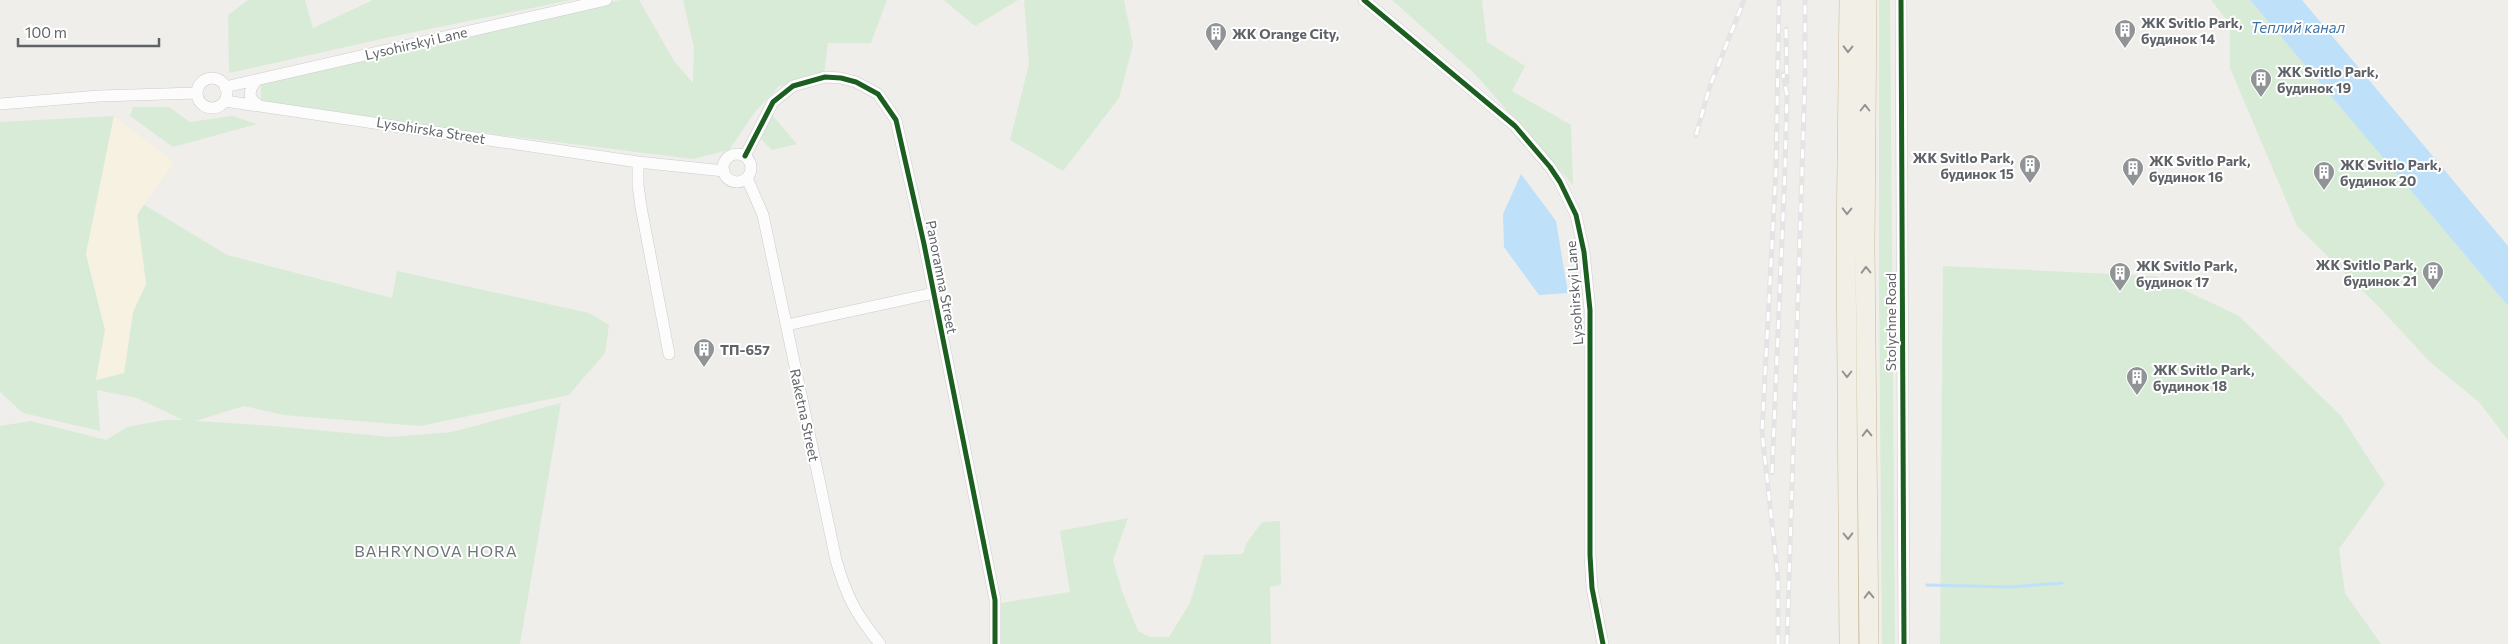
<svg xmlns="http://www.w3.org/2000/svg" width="2508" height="644" font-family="Commissioner,sans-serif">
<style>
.green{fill:#d8ebd6}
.sand{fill:#f6f1e1}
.water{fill:#bfe0f9}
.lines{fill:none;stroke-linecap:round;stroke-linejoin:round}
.stream{stroke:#bfe0f9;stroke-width:3}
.minor-casing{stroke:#cbcccc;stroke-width:12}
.trunk-casing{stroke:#c8b996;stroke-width:20}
.minor{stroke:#fdfcfc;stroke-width:11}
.trunk{stroke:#f2f0e6;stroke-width:19}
.rail-casing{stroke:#e4e4e4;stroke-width:5}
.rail{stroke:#fff;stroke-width:3;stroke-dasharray:9;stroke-linecap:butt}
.cycleway-casing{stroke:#fff;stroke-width:8}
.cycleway{stroke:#1b5e20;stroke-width:5}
.oneway{stroke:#929494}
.labels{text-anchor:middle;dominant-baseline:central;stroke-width:4;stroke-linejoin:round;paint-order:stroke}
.poi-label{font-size:14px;font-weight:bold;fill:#5f6368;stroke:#fff;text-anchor:start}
.street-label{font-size:14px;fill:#5f6368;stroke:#fff}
.water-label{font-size:15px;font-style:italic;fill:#4174aa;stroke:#fff}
.quarter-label{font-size:16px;letter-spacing:1px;fill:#70757a;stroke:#fff}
</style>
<rect width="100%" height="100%" fill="#efeeea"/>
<!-- green -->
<path class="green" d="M 248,0 L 305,0 L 313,28 L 373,0 L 571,0 L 390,37 L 229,73 L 228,15 Z
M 620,0 L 639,0 L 674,61 L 693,83 L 694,48 L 683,0 L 887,0 L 871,43 L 828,43 L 824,74 L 779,86 L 755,112 L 729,150 L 693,159 L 261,105 L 261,83 Z
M 944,0 L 1018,0 L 975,26 Z
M 1024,0 L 1124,0 L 1133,45 L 1119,98 L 1063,171 L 1010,140 L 1029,64 Z
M 1392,0 L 1482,0 L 1487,42 L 1525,66 L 1512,91 L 1571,125 L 1573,185 L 1474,73 Z
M 1879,0 L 1890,0 L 1895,644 L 1882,644 L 1879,285 Z
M 2211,0 L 2250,0 L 2508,306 L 2508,440 L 2479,402 L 2430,362 L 2377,305 L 2297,226 L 2230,68 L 2230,24 Z
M 133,107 L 169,107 L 190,122 L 232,116 L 257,124 L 173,147 L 130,116 Z
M 772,115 L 797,144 L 772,150 L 759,137 Z
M 114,116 L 86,254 L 105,330 L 96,380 L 124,373 L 133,312 L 146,284 L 137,215 L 143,204 L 227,255 L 392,298 L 397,271 L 589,313 L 609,325 L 605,353 L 569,395 L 420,426 L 283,415 L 244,406 L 195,421 L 274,426 L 391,437 L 452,432 L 561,403 L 520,644 L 0,644 L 0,426 L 31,421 L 106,440 L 127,427 L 165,420 L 183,420 L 137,398 L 97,390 L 100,431 L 23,413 L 0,392 L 0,122 Z
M 1943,266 L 2155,276 L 2239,316 L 2341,416 L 2385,484 L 2339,549 L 2345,593 L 2381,644 L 1940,644 Z
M 1128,518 L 1113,560 L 1122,591 L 1138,631 L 1150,637 L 1169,637 L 1190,603 L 1204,555 L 1243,554 L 1246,544 L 1262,522 L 1280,521 L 1281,585 L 1270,587 L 1271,644 L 997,644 L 1001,603 L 1070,592 L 1060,531 Z"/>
<!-- sand -->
<path class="sand" d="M 114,116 L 174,162 L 137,215 L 146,284 L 133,312 L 124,373 L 96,380 L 105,330 L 86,254 Z"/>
<!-- water -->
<path class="water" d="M 2250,0 L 2302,0 L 2508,246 L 2508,306 Z
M 1521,174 L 1556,221 L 1568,293 L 1539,295 L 1504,247 L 1503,214 Z"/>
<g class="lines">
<!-- stream -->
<path class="stream" d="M 1927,585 L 2010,587 L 2062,583"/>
<!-- minor casing -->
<g class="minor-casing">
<path id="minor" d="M 1364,0 L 1515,126 L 1550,167 L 1560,182 L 1576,215 L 1584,252 L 1590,310 L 1590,555 L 1592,588 L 1603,644
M 1901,0 L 1904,644
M197 93a15 15 0 1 1 30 0a15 15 0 1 1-30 0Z
M 225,87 L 606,0
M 225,101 L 638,162 L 724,171
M 0,104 L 99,96 L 197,93
M 257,104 C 246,97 250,88 257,80
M723 168a14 14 0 1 1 28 0a14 14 0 1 1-28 0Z
M 745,156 L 773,102 L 793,86 L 825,77 L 841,78 L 856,82 L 878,94 L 896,120 L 924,244 L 995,600 L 995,644
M 638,162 L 638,185 L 641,207 L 669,354
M 747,178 L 763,215 L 836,560 C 847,598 856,614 880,644
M 787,325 L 934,293"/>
</g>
<!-- trunk casing -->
<g class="trunk-casing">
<path id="trunk" d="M 1849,0 L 1846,246 L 1849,644
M 1867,0 L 1865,246 L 1869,644"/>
</g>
<!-- minor -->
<use href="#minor" class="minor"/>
<!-- trunk -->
<use href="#trunk" class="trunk"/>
<!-- rail casing -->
<g class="rail-casing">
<path id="rail" d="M 1786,29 L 1787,82
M 1696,135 L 1710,86 L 1744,0
M 1772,473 L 1785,170 L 1787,95 L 1783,74
M 1778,644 L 1778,579 L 1762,432 L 1776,169 L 1779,0
M 1787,644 L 1805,76 L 1805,0"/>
</g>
<!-- rail -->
<use href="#rail" class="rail"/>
<!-- cycleway casing -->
<g class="cycleway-casing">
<path id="cycleway" d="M 1364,0 L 1515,126 L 1550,167 L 1560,182 L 1576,215 L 1584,252 L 1590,310 L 1590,555 L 1592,588 L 1603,644
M 1901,0 L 1904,644
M 745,156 L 773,102 L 793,86 L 825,77 L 841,78 L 856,82 L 878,94 L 896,120 L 924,244 L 995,600 L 995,644"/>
</g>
<!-- cycleway -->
<use href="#cycleway" class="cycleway"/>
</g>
<!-- one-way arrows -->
<defs><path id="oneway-chevron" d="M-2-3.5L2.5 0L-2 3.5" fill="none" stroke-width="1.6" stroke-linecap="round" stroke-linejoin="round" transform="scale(1.25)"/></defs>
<g class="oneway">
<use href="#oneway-chevron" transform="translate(1848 49) rotate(91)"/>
<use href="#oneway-chevron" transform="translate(1865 108) rotate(-90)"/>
<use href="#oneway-chevron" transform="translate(1847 211) rotate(91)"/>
<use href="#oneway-chevron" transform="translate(1866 270) rotate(-91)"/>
<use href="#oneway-chevron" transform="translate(1847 374) rotate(90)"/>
<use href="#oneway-chevron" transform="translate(1867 433) rotate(-91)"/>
<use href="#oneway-chevron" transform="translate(1848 536) rotate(89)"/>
<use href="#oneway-chevron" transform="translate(1869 595) rotate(-91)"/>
</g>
<!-- icons -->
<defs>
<g id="building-pin" transform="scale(1.125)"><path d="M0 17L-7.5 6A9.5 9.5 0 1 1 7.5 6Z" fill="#919496" stroke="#fff"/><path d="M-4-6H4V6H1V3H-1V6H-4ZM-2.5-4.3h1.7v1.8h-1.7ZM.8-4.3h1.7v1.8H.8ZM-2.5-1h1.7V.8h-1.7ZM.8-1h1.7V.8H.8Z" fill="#fff"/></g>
</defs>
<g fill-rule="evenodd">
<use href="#building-pin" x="2125" y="30"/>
<use href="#building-pin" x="1216" y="33"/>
<use href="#building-pin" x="2261" y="79"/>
<use href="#building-pin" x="2030" y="165"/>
<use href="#building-pin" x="2133" y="168"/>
<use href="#building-pin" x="2324" y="172"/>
<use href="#building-pin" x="2433" y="272"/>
<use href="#building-pin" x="2120" y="273"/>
<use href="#building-pin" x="704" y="349"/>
<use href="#building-pin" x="2137" y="377"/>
</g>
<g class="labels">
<!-- poi labels -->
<g class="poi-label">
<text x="2141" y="22">ЖК Svitlo Park,<tspan x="2141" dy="16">будинок 14</tspan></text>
<text x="1232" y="33">ЖК Orange City,</text>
<text x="2277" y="71">ЖК Svitlo Park,<tspan x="2277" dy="16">будинок 19</tspan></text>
<text x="2014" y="157" text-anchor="end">ЖК Svitlo Park,<tspan x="2014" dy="16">будинок 15</tspan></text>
<text x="2149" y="160">ЖК Svitlo Park,<tspan x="2149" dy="16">будинок 16</tspan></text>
<text x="2340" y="164">ЖК Svitlo Park,<tspan x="2340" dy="16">будинок 20</tspan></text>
<text x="2417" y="264" text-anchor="end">ЖК Svitlo Park,<tspan x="2417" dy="16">будинок 21</tspan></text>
<text x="2136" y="265">ЖК Svitlo Park,<tspan x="2136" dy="16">будинок 17</tspan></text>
<text x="720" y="349">ТП-657</text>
<text x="2153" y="369">ЖК Svitlo Park,<tspan x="2153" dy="16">будинок 18</tspan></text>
</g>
<!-- street labels -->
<g class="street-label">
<text transform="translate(416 43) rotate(-13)">Lysohirskyi Lane</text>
<text transform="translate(431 130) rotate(9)">Lysohirska Street</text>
<text transform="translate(942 277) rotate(79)">Panoramna Street</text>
<text transform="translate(1574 293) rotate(-94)">Lysohirskyi Lane</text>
<text transform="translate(1890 322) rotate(-90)">Stolychne Road</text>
<text transform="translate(805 415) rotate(78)">Raketna Street</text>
</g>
<!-- water labels -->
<g class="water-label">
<text x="2298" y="27">Теплий канал</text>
</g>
<!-- quarter labels -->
<g class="quarter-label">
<text x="436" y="550">BAHRYNOVA HORA</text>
</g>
</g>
<!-- scale -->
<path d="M18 38v8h141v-8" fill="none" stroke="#5f6368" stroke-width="2.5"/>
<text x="25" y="38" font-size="15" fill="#5f6368" stroke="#ffffff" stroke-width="4" paint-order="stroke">100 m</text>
</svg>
